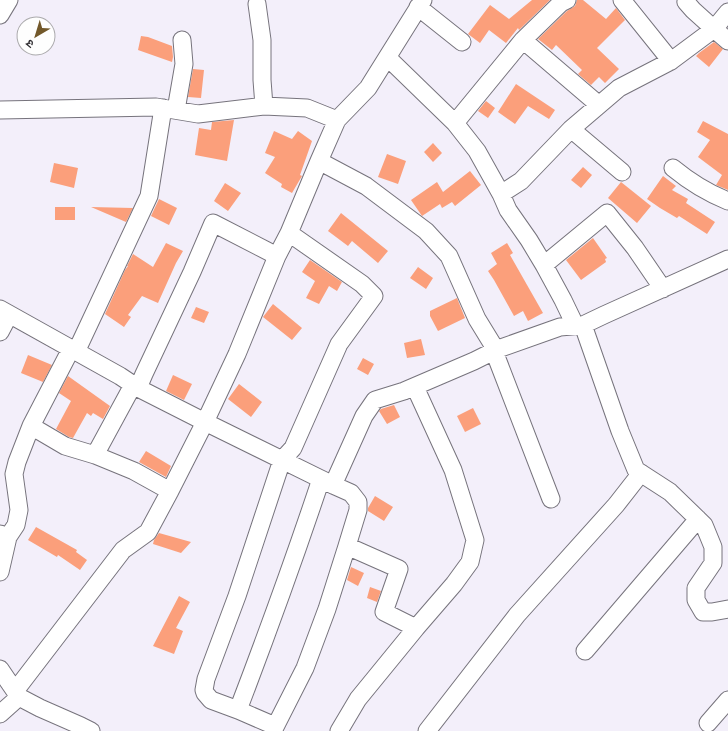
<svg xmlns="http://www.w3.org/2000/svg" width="728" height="731" font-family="Lato,'Noto Sans Devanagari',sans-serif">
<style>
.building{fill:#fb9f7b}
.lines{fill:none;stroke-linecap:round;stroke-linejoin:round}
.minor-casing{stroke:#76737c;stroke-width:19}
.minor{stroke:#fff;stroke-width:17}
</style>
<rect width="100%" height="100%" fill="#f3effa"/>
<!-- building -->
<path class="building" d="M 532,0 L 550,0 L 519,30 L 518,28 L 506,43 L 489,30 L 480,43 L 468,34 L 490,5 L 509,19 Z
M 577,0 L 583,0 L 606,19 L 616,8 L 625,20 L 597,48 L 619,69 L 605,83 L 599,77 L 591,85 L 578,74 L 582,70 L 556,45 L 552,50 L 538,39 L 567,11 L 575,6 Z
M 141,36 L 148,37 L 172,46 L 173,57 L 172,62 L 138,50 Z
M 714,42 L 723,49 L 709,67 L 696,56 L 699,53 Z
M 193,69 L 204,70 L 201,98 L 188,97 Z
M 516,84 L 555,110 L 549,119 L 528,106 L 515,124 L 498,112 Z
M 486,101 L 495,108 L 488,118 L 478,111 Z
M 234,120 L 227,161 L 195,155 L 199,128 L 211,130 L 212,122 Z
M 703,121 L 728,134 L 728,190 L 716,185 L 722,175 L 698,157 L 710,140 L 697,132 Z
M 274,131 L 292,139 L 298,131 L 312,141 L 300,175 L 302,176 L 292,193 L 281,187 L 282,184 L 265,173 L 275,157 L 265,153 Z
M 433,143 L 442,153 L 433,162 L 424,152 Z
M 387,154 L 406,161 L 398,184 L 378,177 Z
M 54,163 L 78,168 L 74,188 L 50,182 Z
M 583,167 L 592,175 L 581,188 L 571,180 Z
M 470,171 L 481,185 L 455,206 L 452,202 L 442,208 L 440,204 L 422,216 L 411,200 L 437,182 L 443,192 Z
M 663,176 L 676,186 L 672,190 L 688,199 L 686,203 L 715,222 L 707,234 L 679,216 L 677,218 L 660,208 L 647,199 Z
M 621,182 L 651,206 L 637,223 L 608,198 Z
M 225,183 L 241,193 L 228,211 L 214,201 Z
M 159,199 L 177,208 L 169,225 L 151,216 Z
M 55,207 L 75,207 L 75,220 L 55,220 Z
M 91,207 L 133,208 L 126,222 Z
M 341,213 L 388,251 L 378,263 L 352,241 L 348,246 L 328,231 Z
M 593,238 L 607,258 L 605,259 L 606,262 L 581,280 L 566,260 Z
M 166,243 L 183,251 L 176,263 L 158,303 L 142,296 L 128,315 L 131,317 L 124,327 L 105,314 L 125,270 L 128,266 L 127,266 L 133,254 L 153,267 Z
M 507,243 L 513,253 L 510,255 L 543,313 L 528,321 L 523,311 L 514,316 L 494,280 L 488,271 L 497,264 L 491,253 Z
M 310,260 L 342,282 L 337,291 L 329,286 L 319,304 L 306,298 L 315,281 L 302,272 Z
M 418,267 L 433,278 L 426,289 L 410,278 Z
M 457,298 L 465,318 L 438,331 L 430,316 L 430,311 Z
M 273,304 L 302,328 L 292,340 L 263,317 Z
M 196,307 L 209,312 L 204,323 L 191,318 Z
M 421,339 L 425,355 L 407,358 L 404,343 Z
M 28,355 L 52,365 L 43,382 L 21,373 Z
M 363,358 L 374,364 L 368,375 L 357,369 Z
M 173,375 L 192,384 L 184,400 L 166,391 Z
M 68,376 L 110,406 L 103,419 L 93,413 L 91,416 L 87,413 L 73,438 L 69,437 L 56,429 L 71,401 L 59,393 Z
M 239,384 L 262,402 L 251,417 L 228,399 Z
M 394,405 L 400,417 L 387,424 L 379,411 L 381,409 Z
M 473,408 L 481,424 L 465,432 L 457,416 Z
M 146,451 L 171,466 L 166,477 L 139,462 Z
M 375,496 L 393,507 L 384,521 L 368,511 L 368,508 Z
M 36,527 L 77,550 L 76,552 L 87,560 L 80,570 L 58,555 L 57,557 L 28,540 Z
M 159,533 L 191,542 L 181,553 L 153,544 L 154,540 Z
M 351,567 L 364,573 L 358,586 L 347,580 Z
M 370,587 L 381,591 L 377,602 L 367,598 Z
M 179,596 L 190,602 L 176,628 L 183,631 L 174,654 L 153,646 Z"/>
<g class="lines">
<!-- minor casing -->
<g class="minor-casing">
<path id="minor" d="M 622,0 L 671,61
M 687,0 L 686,2 L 693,10 L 714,29 L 728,12
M 257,4 L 262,40 L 262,80 L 264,106
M 418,7 L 462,42
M 0,15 L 9,0
M 523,40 L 561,3 L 567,0
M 388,58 L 455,123 L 523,40 L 599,105
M 0,110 L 156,107 L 198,114 L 264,106 L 307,108 L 337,120
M 176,110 L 184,64 L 182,40
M 455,123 L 477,151 L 501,194 L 521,181 L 571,129 L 619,88 L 671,61 L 714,29 L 728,41
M 571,129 L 622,172
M 319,161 L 366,186 L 426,231 L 449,256 L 477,319 L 496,350
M 673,168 C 690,182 708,193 728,201
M 501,194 L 508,210 L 529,240 L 544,265
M 289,233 L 319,161 L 337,120 L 368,88 L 423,0
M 0,309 L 120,376 L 138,388 L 205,422 L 333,485 L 364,416 L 375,400 L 404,391 L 474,361 L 498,349 L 560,327 L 583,325 L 604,315 L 728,259
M 575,325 L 563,300 L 544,265 L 607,213 L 635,248 L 663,289
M 583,325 L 620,431 L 636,470 L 670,492 L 704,525 L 713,547 L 713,563 L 696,588 L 696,600 L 703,612 L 712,612 L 728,609
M 0,332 L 9,315
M 71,349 L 31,426 L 65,446 L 95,455
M 494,351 L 551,499
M 76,352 L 149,196 L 163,108
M 133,385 L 95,455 L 134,471 L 170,491
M 415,387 L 453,470 L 475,540 L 470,562 L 454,584 L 416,628
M 138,388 L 144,374 L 192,272 L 213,223 L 277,256
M 333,485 L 351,493 L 358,502 L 358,510 L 347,546 L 399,569 L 384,612 L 416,628 L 358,699 L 339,731
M 0,534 L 8,537 L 0,572
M 8,537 L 16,525 L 19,510 L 14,474 L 17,462 L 31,426
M 585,651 L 698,519
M 0,669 L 19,697 L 40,708 L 81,726 L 91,731
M 15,691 L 123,550 L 148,532 L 170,491 L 205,422 L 237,354 L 277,256 L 289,233 L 362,284 L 374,296 L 339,344 L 293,448 L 282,460 L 237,596 L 206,679 L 204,690 L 205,693 L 211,700 L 238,710 L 275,726
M 238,710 C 267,634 295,557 321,479
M 0,714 L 19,697
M 708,723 L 728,700
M 273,731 L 305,668 L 327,609 L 347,546
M 427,731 L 517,615 L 616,505 L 641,473"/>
</g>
<!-- minor -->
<use href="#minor" class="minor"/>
</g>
<!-- north arrow -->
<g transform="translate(36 36) rotate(218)"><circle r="19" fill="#fefefe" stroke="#abaaac"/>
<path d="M0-3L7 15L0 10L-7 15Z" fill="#72582a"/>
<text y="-6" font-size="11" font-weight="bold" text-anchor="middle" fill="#2f2d31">उ</text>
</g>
</svg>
